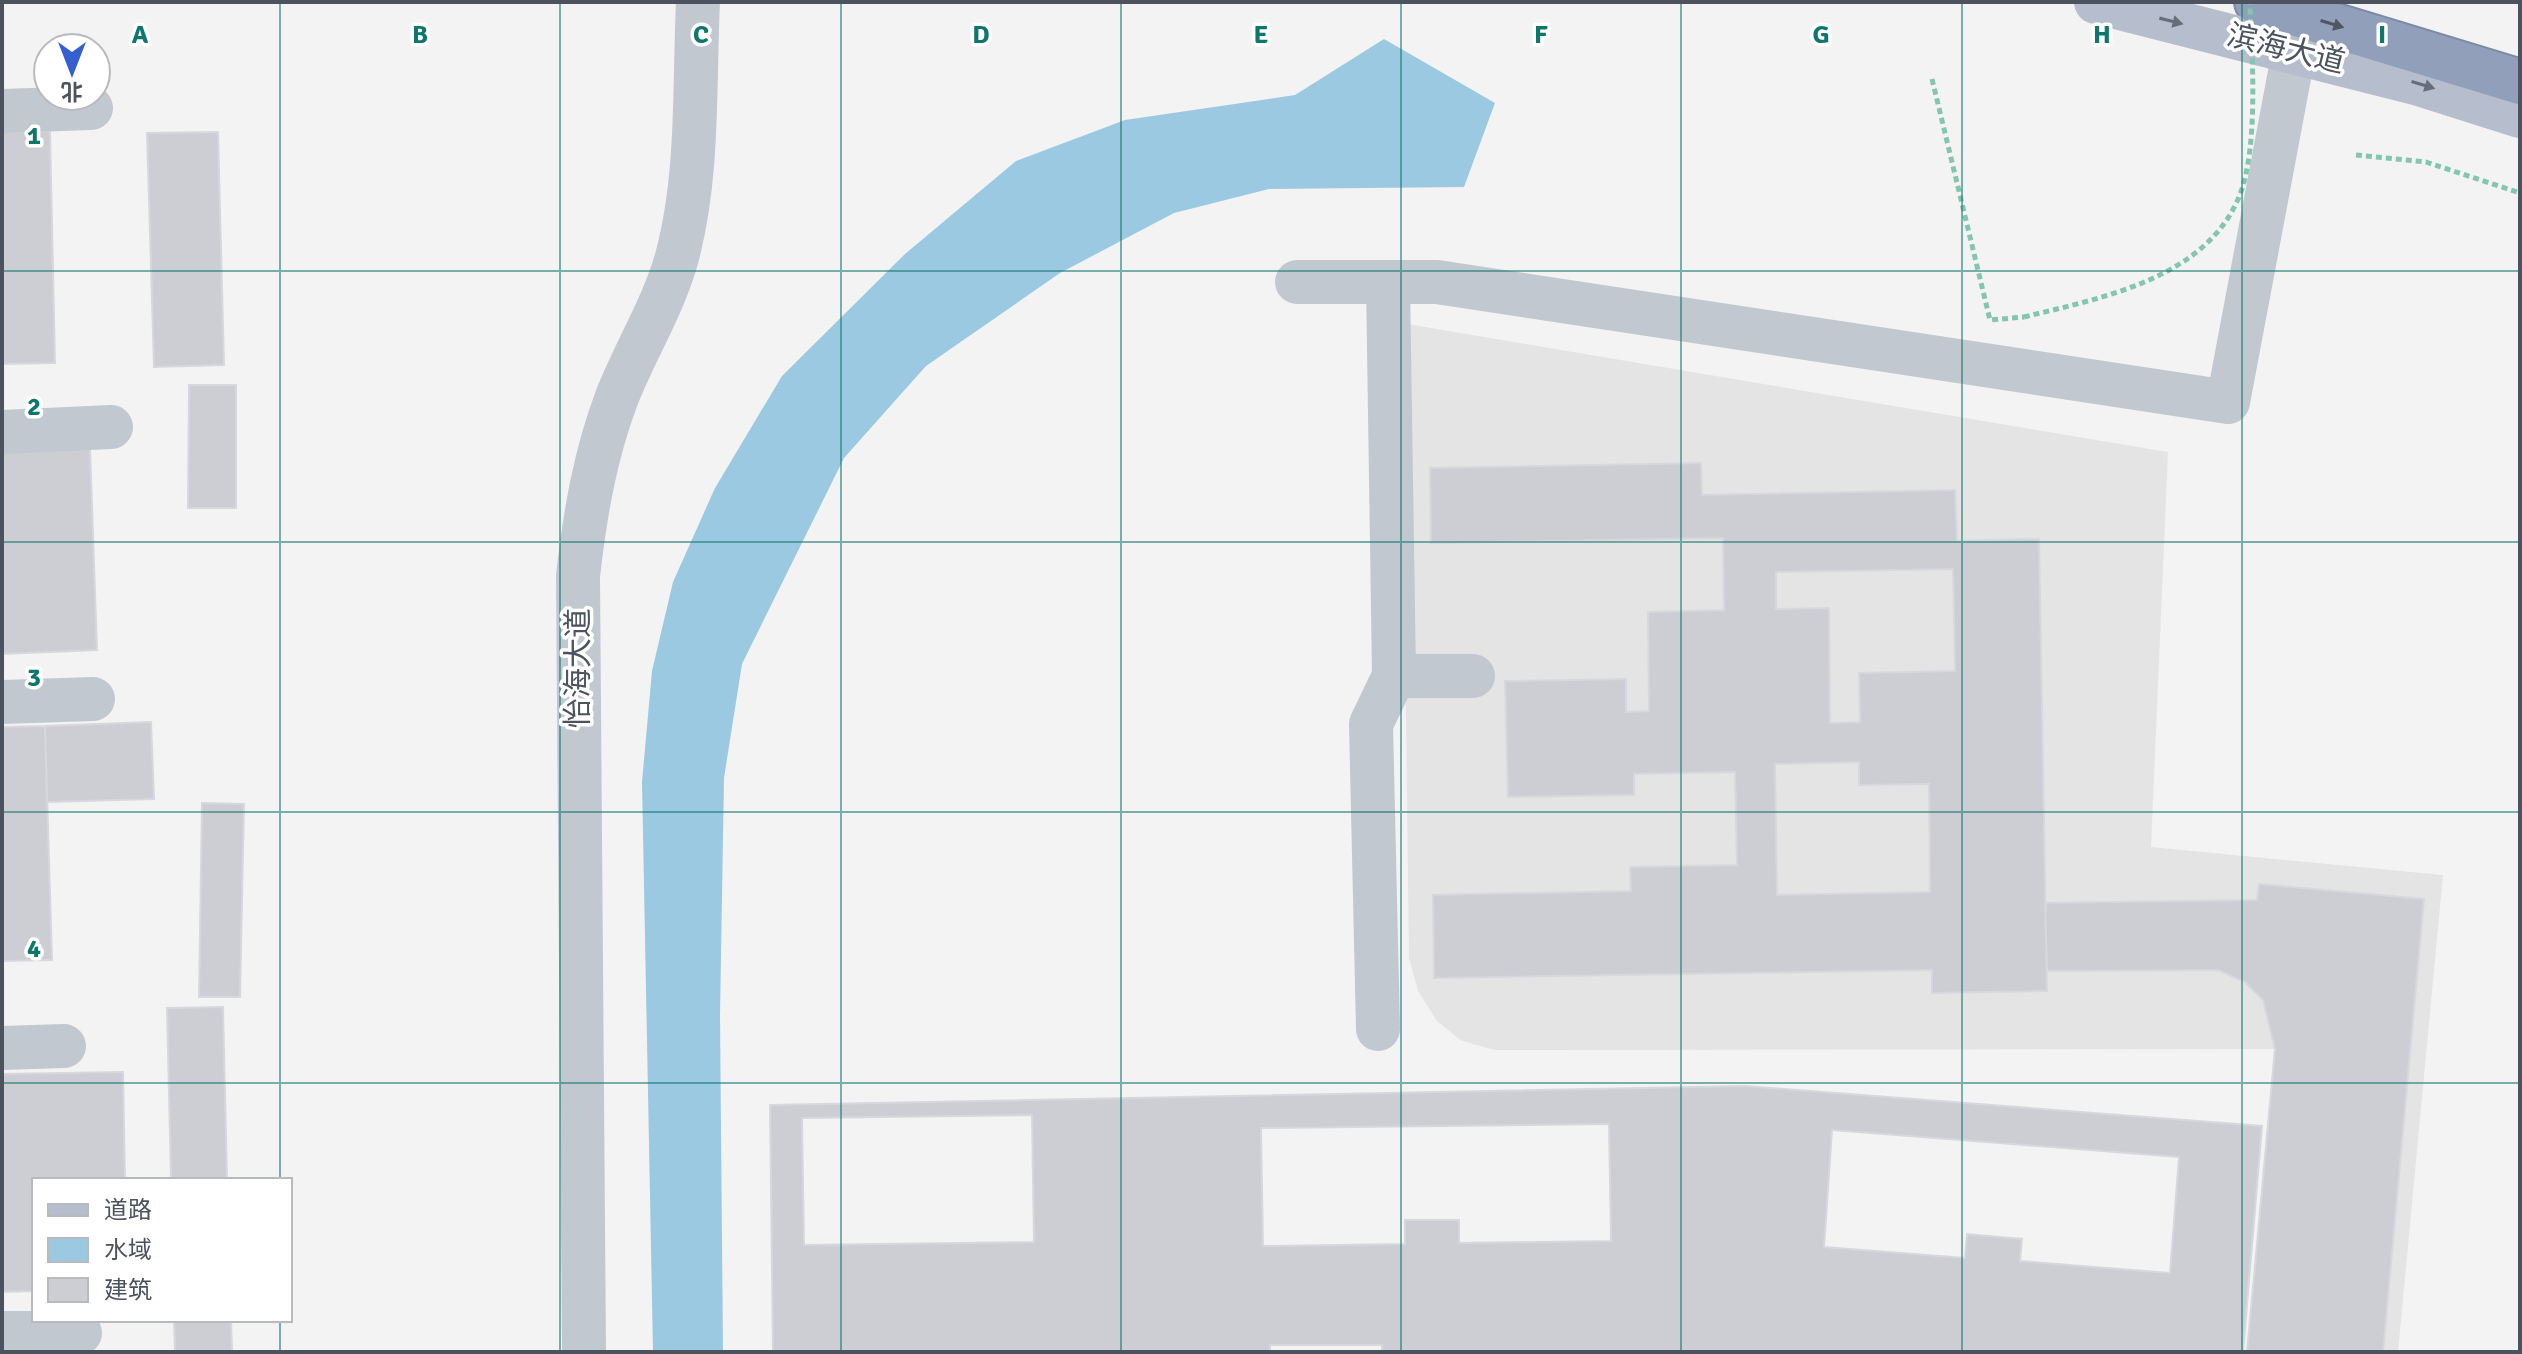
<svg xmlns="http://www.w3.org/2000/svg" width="2522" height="1354" font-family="Signika,'Noto Sans SC',sans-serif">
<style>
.education{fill:#e5e4e4}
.water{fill:#9bc9e2}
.building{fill:#cdced4;stroke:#d7d8dd;stroke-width:2;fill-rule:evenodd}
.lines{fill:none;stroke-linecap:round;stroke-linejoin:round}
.highway-casing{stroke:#7c8aa6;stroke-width:48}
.path{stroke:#84c5af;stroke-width:5;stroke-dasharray:6 4;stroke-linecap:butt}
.minor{stroke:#c2c8cf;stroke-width:44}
.major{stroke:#b6becd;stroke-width:44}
.highway{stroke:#919fba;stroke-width:44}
.path-bridge{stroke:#84c5af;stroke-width:5;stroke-dasharray:6 4;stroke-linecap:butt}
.oneway{fill:#666e7a}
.oneway2{fill:#4f5763}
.grid{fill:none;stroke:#0f766e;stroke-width:2;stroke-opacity:0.55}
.labels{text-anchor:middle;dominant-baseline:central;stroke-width:7;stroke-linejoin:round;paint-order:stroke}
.street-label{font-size:30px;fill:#4c535e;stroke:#fff}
.grid-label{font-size:26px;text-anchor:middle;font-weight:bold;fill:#0f766e;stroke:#fff;stroke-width:7;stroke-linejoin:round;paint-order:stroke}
</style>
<rect width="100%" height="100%" fill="#f4f3f3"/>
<!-- education -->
<path class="education" d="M 1401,323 L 2168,452 L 2151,847 L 2443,875 L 2398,1352 L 2247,1352 L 2274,1049 L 1494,1050 L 1460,1040 L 1437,1021 L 1418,991 L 1409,958 Z"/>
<!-- water -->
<path class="water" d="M 1384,39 L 1495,103 L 1464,187 L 1269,189 L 1174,213 L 1060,273 L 926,366 L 844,458 L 742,664 L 724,778 L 720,1016 L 723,1352 L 653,1352 L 642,782 L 652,671 L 673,582 L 715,488 L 782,376 L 905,254 L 1016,161 L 1125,120 L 1295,95 Z"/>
<!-- building -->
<path class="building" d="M 50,131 L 55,363 L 2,364 L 2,132 Z
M 218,132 L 224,365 L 154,367 L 147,133 Z
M 189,385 L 236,385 L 236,508 L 188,508 Z
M 90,448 L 97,650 L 2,654 L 2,451 Z
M 1701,463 L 1702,495 L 1955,490 L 1957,541 L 2039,539 L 2047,991 L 1932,993 L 1932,970 L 1434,978 L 1433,895 L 1631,891 L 1630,867 L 1737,865 L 1735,772 L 1634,774 L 1634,795 L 1508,797 L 1505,681 L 1626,679 L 1626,712 L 1649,711 L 1648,612 L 1724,610 L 1723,538 L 1431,543 L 1430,468 ZM 1953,569 L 1955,671 L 1859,673 L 1860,722 L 1830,723 L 1829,608 L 1776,609 L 1776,572 ZM 1859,762 L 1859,785 L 1929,784 L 1930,892 L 1777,895 L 1775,764 Z
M 151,722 L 154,799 L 47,802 L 45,726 Z
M 45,726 L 52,960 L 2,961 L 2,727 Z
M 202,803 L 244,804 L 240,997 L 199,997 Z
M 2259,884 L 2424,899 L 2383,1352 L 2247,1352 L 2275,1049 L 2263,1000 L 2245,982 L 2218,970 L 2047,971 L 2045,903 L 2257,900 Z
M 223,1007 L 227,1180 L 171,1180 L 167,1008 Z
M 123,1072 L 125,1180 L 34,1180 L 34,1291 L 2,1292 L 2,1074 Z
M 1745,1086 L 2262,1126 L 2243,1352 L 773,1352 L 770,1105 Z
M 1032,1115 L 1034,1242 L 804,1245 L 802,1118 Z
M 1609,1124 L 1611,1241 L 1459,1243 L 1459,1220 L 1405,1220 L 1405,1244 L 1263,1246 L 1261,1128 Z
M 1832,1130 L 2179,1157 L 2170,1273 L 2020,1261 L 2022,1239 L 1967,1234 L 1965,1258 L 1824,1247 Z
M 174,1320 L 231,1320 L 232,1352 L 175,1352 Z
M 1270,1345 L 1382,1345 L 1382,1352 L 1270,1352 Z"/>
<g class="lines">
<!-- highway casing -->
<g class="highway-casing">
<path id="highway" d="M 2257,2 L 2520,82"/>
</g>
<!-- path -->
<path class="path" d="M 1932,79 L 1990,320 L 2024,317
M 2356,155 L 2426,162 L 2520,193"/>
<!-- minor -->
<path class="minor" d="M 2,111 L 91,108
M 1297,282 L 1437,282 L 2228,402 L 2294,51
M 2,432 L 111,427
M 1394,676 L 1473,676
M 2,702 L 93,699
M 1378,1029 L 1371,724 L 1394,676 L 1388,282
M 2,1048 L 64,1046
M 2,1333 L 80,1333
M 584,1352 L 578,576 C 585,514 595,455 617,397 C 635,351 664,305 677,257 C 699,175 694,86 698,2"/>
<!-- major -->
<path class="major" d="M 2096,2 L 2419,84 L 2520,116"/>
<!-- highway -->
<use href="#highway" class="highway"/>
<!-- path-bridge -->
<path class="path-bridge" d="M 2024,317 C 2101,298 2205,279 2239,197 C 2259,148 2252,56 2250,2"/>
</g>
<!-- one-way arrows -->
<defs><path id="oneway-solid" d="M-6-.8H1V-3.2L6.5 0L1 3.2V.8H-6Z" transform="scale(2)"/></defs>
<g class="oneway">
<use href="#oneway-solid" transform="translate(2171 21) rotate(14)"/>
<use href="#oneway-solid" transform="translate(2423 85) rotate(17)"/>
</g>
<use class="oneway2" href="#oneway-solid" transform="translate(2332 24) rotate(17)"/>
<!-- grid -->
<path class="grid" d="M 280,2 L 280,1180M 560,2 L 560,1352M 841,2 L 841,1352M 1121,2 L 1121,1352M 1401,2 L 1401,1352M 1681,2 L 1681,1352M 1962,2 L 1962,1352M 2242,2 L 2242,1352M 2,271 L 2520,271M 2,542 L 2520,542M 2,812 L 2520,812M 2,1083 L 2520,1083M 280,1320 L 280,1352"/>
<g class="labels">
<!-- street labels -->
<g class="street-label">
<text transform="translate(2286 49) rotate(14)">滨海大道</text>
<text transform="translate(578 668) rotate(-90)">怡海大道</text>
</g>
</g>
<g class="grid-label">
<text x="140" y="43">A</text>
<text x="420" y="43">B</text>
<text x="701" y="43">C</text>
<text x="981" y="43">D</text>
<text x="1261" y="43">E</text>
<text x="1541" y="43">F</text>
<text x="1821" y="43">G</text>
<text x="2102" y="43">H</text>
<text x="2382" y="43">I</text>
<text x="34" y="144">1</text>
<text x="34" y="415">2</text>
<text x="34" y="686">3</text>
<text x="34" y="957">4</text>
</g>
<!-- border -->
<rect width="2522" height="1354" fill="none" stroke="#4c535e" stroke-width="8"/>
<!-- legend -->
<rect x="32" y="1178" width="260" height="144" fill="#ffffff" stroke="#b7babf" stroke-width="2"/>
<rect x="48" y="1204" width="40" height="12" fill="#b6becd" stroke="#b7babf" stroke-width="2"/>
<text x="104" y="1218" font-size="24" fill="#4c535e">道路</text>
<rect x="48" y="1238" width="40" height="24" fill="#9bc9e2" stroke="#b7babf" stroke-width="2"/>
<text x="104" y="1258" font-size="24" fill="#4c535e">水域</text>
<rect x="48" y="1278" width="40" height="24" fill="#cdced4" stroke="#b7babf" stroke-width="2"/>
<text x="104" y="1298" font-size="24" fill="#4c535e">建筑</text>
<!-- north arrow -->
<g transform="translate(72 72) rotate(180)"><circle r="38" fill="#ffffff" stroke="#b7babf" stroke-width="2"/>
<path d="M0-6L14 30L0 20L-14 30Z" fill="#3360ce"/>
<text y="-12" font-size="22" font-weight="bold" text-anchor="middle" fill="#4c535e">北</text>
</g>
</svg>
